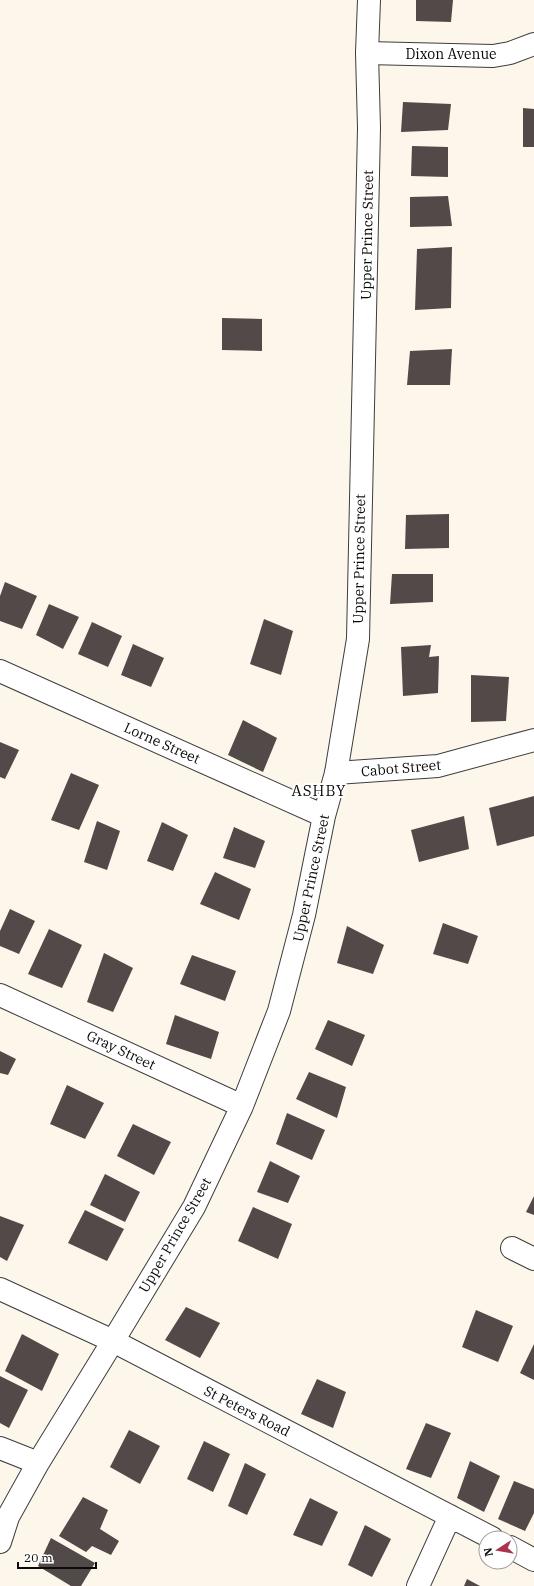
<svg xmlns="http://www.w3.org/2000/svg" width="534" height="1586" font-family="'IBM Plex Serif',serif">
<style>
.building{fill:#524a48}
.lines{fill:none;stroke-linecap:round;stroke-linejoin:round}
.minor-casing{stroke:#3d3d3d;stroke-width:24}
.tertiary-casing{stroke:#3d3d3d;stroke-width:24}
.minor{stroke:#fff;stroke-width:22}
.tertiary{stroke:#fff;stroke-width:22}
.labels{text-anchor:middle;dominant-baseline:central;stroke-width:4;stroke-linejoin:round;paint-order:stroke}
.street-label{font-size:14px;fill:#0a0a0a;stroke:#fff}
.neighbourhood-label{font-size:15px;letter-spacing:1px;fill:#0a0a0a;stroke:#fff}
</style>
<rect width="100%" height="100%" fill="#fdf6ea"/>
<!-- building -->
<path class="building" d="M 416,0 L 453,0 L 451,22 L 416,21 Z
M 403,102 L 451,104 L 448,130 L 401,132 Z
M 523,108 L 534,109 L 534,147 L 523,147 Z
M 412,146 L 448,147 L 448,177 L 411,176 Z
M 448,196 L 452,226 L 410,227 L 410,197 Z
M 452,247 L 451,308 L 415,310 L 417,249 Z
M 222,318 L 262,319 L 262,351 L 222,350 Z
M 452,349 L 450,385 L 407,385 L 410,351 Z
M 449,514 L 449,548 L 405,549 L 406,515 Z
M 392,574 L 433,574 L 433,602 L 390,604 Z
M 5,582 L 37,596 L 22,629 L 0,621 L 0,596 Z
M 49,604 L 79,617 L 63,649 L 36,635 Z
M 264,619 L 293,631 L 281,675 L 250,664 Z
M 92,622 L 122,636 L 108,667 L 78,654 Z
M 133,644 L 164,658 L 151,687 L 121,675 Z
M 431,645 L 429,657 L 439,656 L 438,693 L 403,696 L 401,647 Z
M 471,675 L 509,677 L 506,721 L 471,722 Z
M 243,720 L 277,738 L 263,772 L 228,755 Z
M 0,742 L 19,750 L 5,779 L 0,777 Z
M 71,773 L 99,785 L 79,830 L 51,820 Z
M 534,796 L 534,836 L 497,846 L 489,808 Z
M 464,816 L 469,849 L 419,862 L 411,830 Z
M 97,821 L 120,831 L 107,870 L 84,862 Z
M 162,822 L 188,835 L 173,871 L 147,861 Z
M 234,827 L 265,841 L 255,868 L 223,858 Z
M 215,872 L 251,889 L 239,920 L 200,904 Z
M 10,909 L 35,921 L 19,954 L 0,946 L 0,931 Z
M 443,923 L 478,936 L 468,964 L 433,954 Z
M 347,926 L 384,945 L 373,974 L 337,963 Z
M 49,929 L 82,945 L 62,988 L 28,974 Z
M 104,953 L 133,968 L 113,1012 L 87,1002 Z
M 192,955 L 236,971 L 225,1001 L 180,984 Z
M 175,1015 L 219,1032 L 211,1059 L 166,1044 Z
M 328,1020 L 365,1035 L 352,1066 L 315,1049 Z
M 0,1051 L 16,1059 L 8,1075 L 0,1073 Z
M 309,1072 L 346,1087 L 337,1118 L 296,1099 Z
M 67,1085 L 104,1103 L 85,1139 L 50,1124 Z
M 287,1113 L 325,1130 L 312,1160 L 276,1144 Z
M 133,1124 L 171,1142 L 154,1175 L 117,1156 Z
M 270,1161 L 300,1176 L 288,1203 L 257,1192 Z
M 105,1174 L 140,1192 L 125,1222 L 90,1205 Z
M 534,1196 L 534,1215 L 526,1212 Z
M 253,1207 L 292,1224 L 278,1259 L 238,1241 Z
M 85,1210 L 124,1229 L 107,1261 L 68,1243 Z
M 0,1216 L 24,1225 L 7,1261 L 0,1257 Z
M 186,1307 L 220,1323 L 200,1358 L 165,1340 Z
M 476,1310 L 513,1326 L 498,1362 L 462,1347 Z
M 22,1334 L 59,1354 L 42,1391 L 5,1371 Z
M 534,1344 L 534,1380 L 520,1373 Z
M 0,1376 L 28,1390 L 9,1428 L 0,1423 Z
M 317,1379 L 346,1392 L 333,1428 L 301,1414 Z
M 426,1423 L 451,1433 L 431,1478 L 406,1469 Z
M 129,1430 L 160,1446 L 140,1484 L 110,1467 Z
M 204,1441 L 230,1454 L 213,1492 L 187,1479 Z
M 470,1461 L 500,1476 L 484,1512 L 457,1498 Z
M 245,1463 L 266,1474 L 247,1515 L 228,1506 Z
M 514,1481 L 534,1489 L 534,1513 L 525,1531 L 498,1519 Z
M 83,1497 L 108,1510 L 100,1529 L 119,1541 L 111,1555 L 92,1546 L 86,1552 L 59,1536 Z
M 310,1498 L 338,1512 L 322,1546 L 293,1535 Z
M 365,1525 L 391,1539 L 372,1577 L 348,1565 Z
M 51,1538 L 95,1563 L 81,1586 L 71,1586 L 38,1566 Z
M 467,1579 L 480,1586 L 464,1586 Z"/>
<g class="lines">
<!-- minor casing -->
<g class="minor-casing">
<path id="minor" d="M 367,53 L 493,56 L 510,53 L 534,44
M 0,671 L 324,816
M 0,995 L 242,1106
M 512,1248 L 534,1259
M 0,1289 L 113,1341 L 492,1538
M 0,1448 L 38,1463
M 0,1542 L 8,1517 L 38,1463 L 113,1341 L 194,1207 L 242,1106 L 279,1011 L 304,915 L 324,816 L 336,773
M 510,1547 L 534,1560
M 418,1586 L 450,1516"/>
</g>
<!-- tertiary casing -->
<g class="tertiary-casing">
<path id="tertiary" d="M 369,0 L 367,53 L 369,128 L 358,639 L 336,773 L 438,766 L 534,740"/>
</g>
<!-- minor -->
<use href="#minor" class="minor"/>
<!-- tertiary -->
<use href="#tertiary" class="tertiary"/>
</g>
<g class="labels">
<!-- street labels -->
<g class="street-label">
<text x="451" y="54">Dixon Avenue</text>
<text transform="translate(367 235) rotate(-89)">Upper Prince Street</text>
<text transform="translate(359 559) rotate(-89)">Upper Prince Street</text>
<text transform="translate(162 743) rotate(24)">Lorne Street</text>
<text transform="translate(401 768) rotate(-5)">Cabot Street</text>
<text transform="translate(311 878) rotate(-78)">Upper Prince Street</text>
<text transform="translate(121 1050) rotate(25)">Gray Street</text>
<text transform="translate(175 1235) rotate(-60)">Upper Prince Street</text>
<text transform="translate(247 1411) rotate(27)">St Peters Road</text>
</g>
<!-- neighbourhood labels -->
<g class="neighbourhood-label">
<text x="319" y="790">ASHBY</text>
</g>
</g>
<!-- north arrow -->
<g transform="translate(498 1550) rotate(258)"><circle r="19" fill="#ffffff" stroke="#9d9d9d"/>
<path d="M0-3L7 15L0 10L-7 15Z" fill="#ab314e"/>
<text y="-6" font-size="11" font-weight="bold" text-anchor="middle" fill="#0a0a0a">N</text>
</g>
<!-- scale -->
<path d="M18 1562v6h78v-6" fill="none" stroke="#0a0a0a" stroke-width="2"/>
<text x="24" y="1562" font-size="12" fill="#0a0a0a" stroke="#ffffff" stroke-width="3" paint-order="stroke">20 m</text>
</svg>
